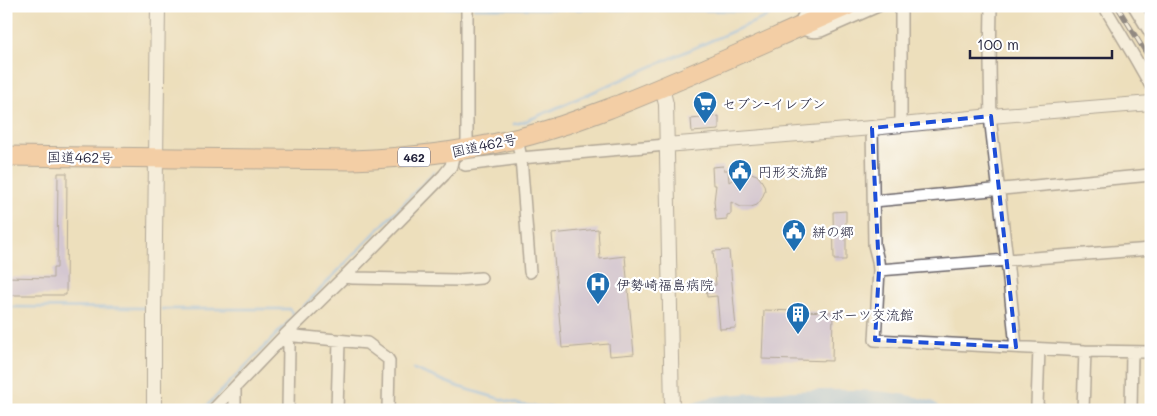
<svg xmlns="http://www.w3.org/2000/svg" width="1157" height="416" font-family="Mali,'Klee One',sans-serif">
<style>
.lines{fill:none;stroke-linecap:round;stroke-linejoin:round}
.stream{stroke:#85b8f2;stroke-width:3}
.river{stroke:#85b8f2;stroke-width:18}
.building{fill:#b6aaeb}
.minor-casing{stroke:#696468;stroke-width:14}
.tertiary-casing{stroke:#696468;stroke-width:16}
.trunk-casing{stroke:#696468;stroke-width:21}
.minor{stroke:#fff;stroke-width:11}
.tertiary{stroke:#fff;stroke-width:14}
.trunk{stroke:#fabb8b;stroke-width:19}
.rail-casing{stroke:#22223b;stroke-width:5}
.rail{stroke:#fff;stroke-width:3;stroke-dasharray:9;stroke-linecap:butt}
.marked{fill:none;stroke:#1d4ed8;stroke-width:4;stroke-dasharray:10 6;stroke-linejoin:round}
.labels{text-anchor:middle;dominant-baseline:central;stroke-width:4.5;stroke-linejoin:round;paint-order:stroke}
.shield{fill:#fff;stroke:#646476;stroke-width:1}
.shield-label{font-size:12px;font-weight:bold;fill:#22223b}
.poi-label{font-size:14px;fill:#22223b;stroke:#fff;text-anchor:start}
.street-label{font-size:14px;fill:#22223b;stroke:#fff}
</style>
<rect width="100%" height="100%" fill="#fff"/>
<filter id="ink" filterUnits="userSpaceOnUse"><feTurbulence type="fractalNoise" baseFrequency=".02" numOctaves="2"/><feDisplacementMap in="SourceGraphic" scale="10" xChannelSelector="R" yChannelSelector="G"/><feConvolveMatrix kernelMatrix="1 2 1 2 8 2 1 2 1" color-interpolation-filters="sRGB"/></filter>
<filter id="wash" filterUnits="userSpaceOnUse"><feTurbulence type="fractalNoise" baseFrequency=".0096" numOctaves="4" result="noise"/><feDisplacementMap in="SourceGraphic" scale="20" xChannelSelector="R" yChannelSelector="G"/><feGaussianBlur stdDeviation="1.12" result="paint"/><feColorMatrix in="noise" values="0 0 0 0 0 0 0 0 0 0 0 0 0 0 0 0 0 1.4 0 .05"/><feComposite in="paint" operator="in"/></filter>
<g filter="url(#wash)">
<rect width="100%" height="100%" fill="#eddfbc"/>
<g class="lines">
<!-- stream -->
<path class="stream" d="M 248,6 L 459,8
M 474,8 L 753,11
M 514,124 L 524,122 L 791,6
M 6,307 L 146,308
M 162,309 L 289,309 L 294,315
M 414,369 L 459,387 L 521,405 L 572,410
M 203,410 L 434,172"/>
<!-- river -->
<path class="river" d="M 698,410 C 721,402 746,403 770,401 C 823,399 878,394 930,410"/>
</g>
<g id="blocks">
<!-- building -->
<path class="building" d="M 719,116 L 719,130 L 692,132 L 691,119 Z
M 723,166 L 724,170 L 728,170 L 729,182 L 741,174 L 751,173 L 757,175 L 761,180 L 764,185 L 765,191 L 761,200 L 757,205 L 751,207 L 741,207 L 731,202 L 731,214 L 727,215 L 727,219 L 716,220 L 714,201 L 716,185 L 713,185 L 712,167 Z
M 58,173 L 67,173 L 66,295 L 6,295 L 6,277 L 53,278 L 53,268 L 57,268 Z
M 846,211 L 846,260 L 834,260 L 833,212 Z
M 598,229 L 600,259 L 625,256 L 634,354 L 610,356 L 609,344 L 562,348 L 552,234 Z
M 729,250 L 736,328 L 720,329 L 717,296 L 707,297 L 706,286 L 716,285 L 713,251 Z
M 764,310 L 833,312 L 832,361 L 762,359 Z"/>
</g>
</g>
<g filter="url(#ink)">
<use href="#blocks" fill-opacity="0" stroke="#696468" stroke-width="1"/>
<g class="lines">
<!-- minor casing -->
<g class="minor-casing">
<path id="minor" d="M 814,6 C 805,11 801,17 799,27 C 807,31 812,33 821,31 L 878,6
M 901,6 L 901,125
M 991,6 L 990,63 L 991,125 L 1007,260 L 1016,347
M 1104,6 L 1135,58 L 1151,86
M 1134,6 L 1151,34
M 872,128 L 874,245 L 878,261 L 879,270 L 875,340 L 1085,351 L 1151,352
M 517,139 L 521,158 L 530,272
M 467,149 L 467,6
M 465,165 L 521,158 L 666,145
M 874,201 L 1151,175
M 879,270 L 1151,249
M 344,277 L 353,278 L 458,280 L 481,278
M 1039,349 L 1037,405 L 1038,408 L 1042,410
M 235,387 L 235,410
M 213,410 L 285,335 L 344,277 L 444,175 L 451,166 L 454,152
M 288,410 L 289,346 L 285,335 L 367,343 L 387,358 L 389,361 L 388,410
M 337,410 L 339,341
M 1083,410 L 1085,351
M 1131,410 L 1132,352"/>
</g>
<!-- tertiary casing -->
<g class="tertiary-casing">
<path id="tertiary" d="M 662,88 L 666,104 L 672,410
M 666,145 L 872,128 L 991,116 L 1151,103
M 154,410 L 154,314 L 158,6"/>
</g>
<!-- trunk casing -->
<g class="trunk-casing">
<path id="trunk" d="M 6,156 L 352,160 C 404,158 455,153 506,141 C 545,133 583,118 621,104 C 697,74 771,39 847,6"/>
</g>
<!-- minor -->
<use href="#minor" class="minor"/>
<!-- tertiary -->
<use href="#tertiary" class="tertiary"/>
<!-- trunk -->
<use href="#trunk" class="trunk"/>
<!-- rail casing -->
<g class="rail-casing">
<path id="rail" d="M 1117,6 L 1151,61"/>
</g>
<!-- rail -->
<use href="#rail" class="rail"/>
</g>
</g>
<!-- marked area -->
<path d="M0 0H1157V416H0ZM 991,116 L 1016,347 L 875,340 L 879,270 L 872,128 Z" fill="#eddfbc" fill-opacity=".55" fill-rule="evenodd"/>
<path class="marked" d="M 991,116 L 1016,347 L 875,340 L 879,270 L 872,128 Z"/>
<!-- icons -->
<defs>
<g id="supermarket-pin" transform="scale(1.25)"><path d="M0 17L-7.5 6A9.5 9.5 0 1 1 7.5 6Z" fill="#1f6fb2" stroke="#fff"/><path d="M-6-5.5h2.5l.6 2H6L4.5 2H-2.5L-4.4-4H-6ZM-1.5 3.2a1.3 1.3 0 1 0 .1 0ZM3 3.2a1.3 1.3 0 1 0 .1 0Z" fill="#fff"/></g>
<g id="civic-pin" transform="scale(1.25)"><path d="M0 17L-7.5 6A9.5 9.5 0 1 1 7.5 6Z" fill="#1f6fb2" stroke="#fff"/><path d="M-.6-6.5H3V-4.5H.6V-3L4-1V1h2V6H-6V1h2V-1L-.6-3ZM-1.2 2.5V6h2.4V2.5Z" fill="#fff"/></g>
<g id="hospital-pin" transform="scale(1.25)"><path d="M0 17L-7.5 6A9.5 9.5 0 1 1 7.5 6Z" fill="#1f6fb2" stroke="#fff"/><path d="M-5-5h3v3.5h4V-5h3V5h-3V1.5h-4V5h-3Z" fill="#fff"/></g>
<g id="building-pin" transform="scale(1.25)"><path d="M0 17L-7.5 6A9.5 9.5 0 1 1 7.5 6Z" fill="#1f6fb2" stroke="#fff"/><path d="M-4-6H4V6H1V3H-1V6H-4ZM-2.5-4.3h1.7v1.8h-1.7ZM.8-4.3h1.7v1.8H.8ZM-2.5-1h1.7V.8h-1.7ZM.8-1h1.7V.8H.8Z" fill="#fff"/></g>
</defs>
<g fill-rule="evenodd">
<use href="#supermarket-pin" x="705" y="103"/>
<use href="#civic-pin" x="740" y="171"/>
<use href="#civic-pin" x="794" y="231"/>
<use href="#hospital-pin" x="598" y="284"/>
<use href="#building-pin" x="798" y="314"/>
</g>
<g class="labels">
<!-- shield labels -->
<rect class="shield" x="398" y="147.5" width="32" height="19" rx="4"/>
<g class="shield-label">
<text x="414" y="157">462</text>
</g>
<!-- poi labels -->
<g class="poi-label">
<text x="722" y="103">セブン-イレブン</text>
<text x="758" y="171">円形交流館</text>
<text x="812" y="231">絣の郷</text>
<text x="616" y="284">伊勢崎福島病院</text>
<text x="816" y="314">スポーツ交流館</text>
</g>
<!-- street labels -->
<g class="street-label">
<text transform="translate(484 145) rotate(-12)">国道462号</text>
<text transform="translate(80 157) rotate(1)">国道462号</text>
</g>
</g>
<!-- margin -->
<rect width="1157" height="416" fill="none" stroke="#fff" stroke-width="25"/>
<!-- scale -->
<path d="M970 50v8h142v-8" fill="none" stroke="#22223b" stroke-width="2.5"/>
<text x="977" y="50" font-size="15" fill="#22223b" stroke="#ffffff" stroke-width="4" paint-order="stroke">100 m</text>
</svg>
